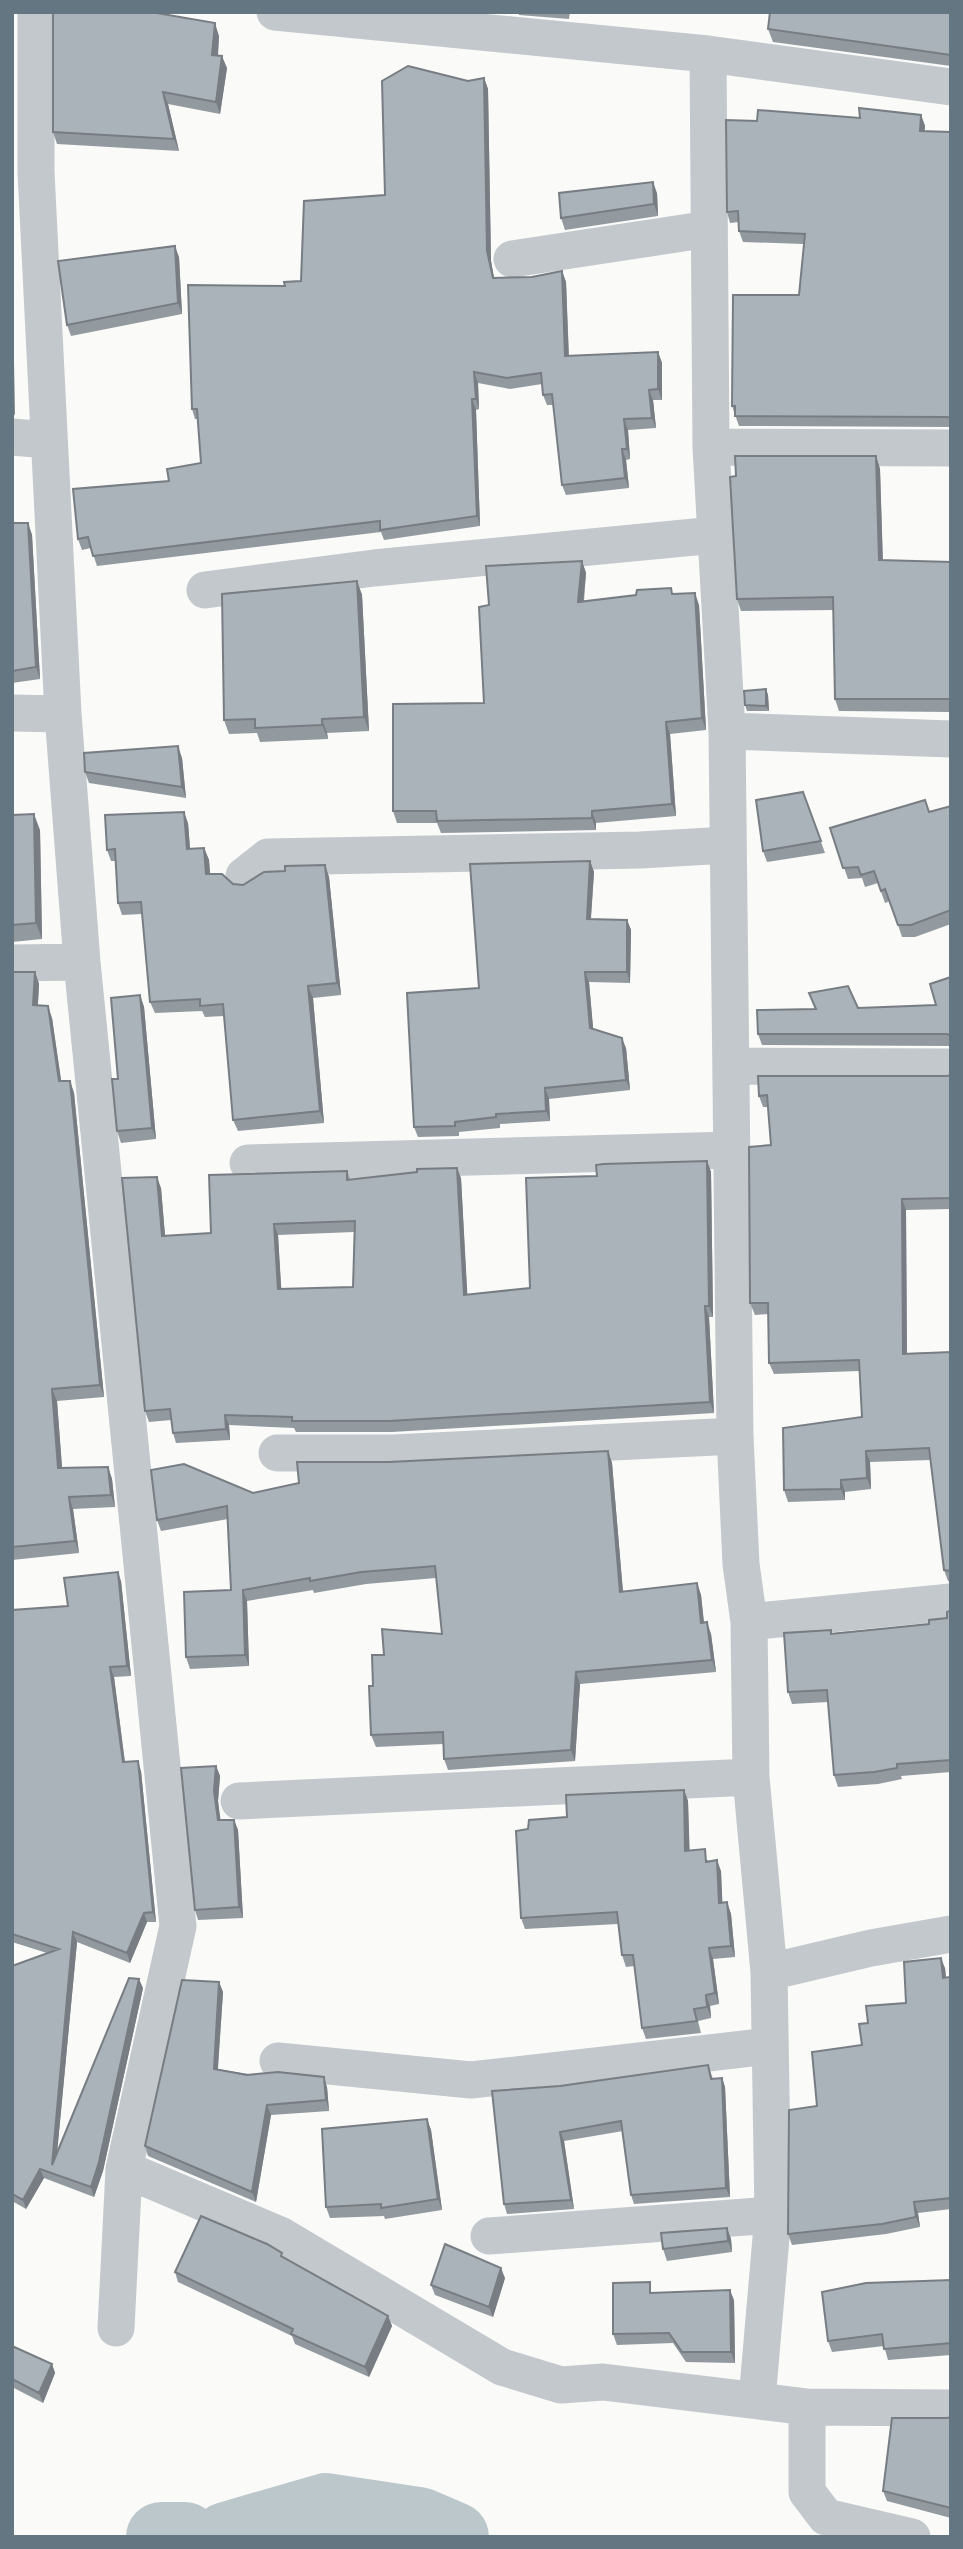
<svg xmlns="http://www.w3.org/2000/svg" width="963" height="2549" font-family="Mulish,sans-serif">
<style>
.lines{fill:none;stroke-linecap:round;stroke-linejoin:round}
.river{stroke:#bbc7cb;stroke-width:70}
.street{stroke:#c3c8cc;stroke-width:37}
.wall{fill:#929a9f;fill-rule:evenodd}
.shaded-wall{fill:#777d82}
.building{fill:#aab3b9;stroke:#777d82;stroke-width:2;fill-rule:evenodd}
</style>
<rect width="100%" height="100%" fill="#fafaf8"/>
<g class="lines">
<!-- river -->
<path class="river" d="M 161,2537 L 185,2537
M 226,2537 L 326,2508 L 419,2522 L 454,2537"/>
<!-- street -->
<path class="street" d="M 36,12 L 36,172 L 63,714 L 82,962 L 178,1926 L 124,2169 L 116,2328
M 275,12 L 708,54 L 951,87
M 708,54 L 711,447 L 727,731 L 735,1436 L 741,1564 L 749,1622 L 751,1777 L 769,1972 L 773,2215 L 757,2400
M 512,259 L 709,229
M 12,437 L 48,440
M 711,447 L 951,448
M 205,590 L 374,568 L 715,535
M 12,713 L 63,714
M 727,731 L 951,739
M 244,876 L 268,857 L 640,850 L 728,845
M 12,963 L 82,962
M 732,1066 L 951,1067
M 248,1163 L 731,1150
M 277,1453 L 393,1453 L 735,1436
M 749,1622 L 951,1602
M 239,1801 L 751,1777
M 769,1972 L 871,1948 L 951,1934
M 278,2061 L 471,2080 L 770,2046
M 124,2169 L 280,2235 L 502,2367 L 561,2385 L 603,2382 L 807,2407 L 951,2408
M 489,2236 L 773,2215
M 807,2407 L 807,2492 L 826,2517 L 912,2537"/>
</g>
<!-- wall -->
<path class="wall" d="M 518,12 L 570,12 L 569,19 L 519,15 Z
M 951,12 L 951,66 L 773,42 L 768,29 Z
M 219,36 L 218,56 L 227,68 L 220,114 L 168,104 L 179,151 L 57,144 L 53,132 Z
M 484,78 L 488,89 L 491,261 L 494,278 L 532,277 L 562,271 L 566,282 L 569,356 L 658,352 L 662,363 L 662,400 L 653,400 L 656,428 L 628,430 L 630,459 L 626,460 L 629,488 L 566,495 L 562,485 L 553,405 L 547,405 L 543,395 L 542,384 L 510,389 L 478,383 L 479,409 L 476,410 L 480,526 L 384,540 L 381,532 L 97,566 L 91,548 L 82,550 L 78,539 L 169,481 L 201,463 L 198,419 L 195,419 L 192,409 L 285,286 L 301,281 L 385,195 L 468,81 Z
M 921,115 L 925,126 L 924,131 L 951,132 L 951,427 L 739,426 L 732,406 L 799,295 L 804,244 L 743,242 L 739,231 L 739,222 L 730,223 L 727,212 L 757,121 L 860,118 Z
M 657,193 L 658,216 L 565,230 L 561,218 Z
M 179,257 L 182,314 L 71,336 L 67,325 Z
M 876,456 L 880,469 L 883,560 L 951,562 L 951,712 L 839,711 L 835,699 L 833,610 L 741,611 L 737,599 L 736,476 Z
M 12,523 L 28,523 L 32,535 L 40,679 L 12,683 Z
M 582,561 L 586,573 L 584,601 L 673,594 L 699,605 L 706,730 L 670,734 L 676,816 L 596,823 L 596,830 L 441,833 L 437,823 L 397,823 L 393,811 L 484,703 L 489,605 Z
M 357,581 L 362,595 L 369,731 L 327,733 L 328,739 L 260,742 L 257,733 L 229,734 L 224,720 Z
M 766,689 L 768,695 L 769,711 L 747,711 L 745,705 Z
M 182,758 L 186,798 L 89,783 L 85,772 Z
M 803,792 L 825,853 L 767,862 L 763,851 Z
M 951,806 L 951,924 L 915,937 L 902,937 L 890,901 L 885,903 L 878,883 L 865,887 L 862,878 L 848,879 L 830,828 L 930,811 Z
M 12,815 L 40,830 L 42,939 L 12,942 Z
M 188,823 L 190,849 L 204,848 L 209,860 L 210,874 L 233,884 L 243,885 L 285,871 L 325,865 L 329,877 L 341,995 L 313,998 L 324,1123 L 238,1131 L 233,1120 L 224,1016 L 205,1017 L 202,1011 L 155,1013 L 150,1002 L 142,914 L 122,915 L 118,903 L 116,861 L 111,861 L 107,850 Z
M 590,861 L 594,872 L 591,919 L 627,920 L 631,930 L 630,983 L 589,982 L 593,1029 L 626,1048 L 630,1090 L 549,1099 L 550,1121 L 500,1124 L 500,1128 L 459,1132 L 459,1136 L 418,1137 L 414,1127 L 479,988 Z
M 12,972 L 35,972 L 39,984 L 38,1005 L 52,1018 L 61,1081 L 70,1081 L 74,1093 L 104,1397 L 57,1401 L 62,1468 L 108,1467 L 112,1479 L 115,1507 L 73,1509 L 79,1553 L 12,1560 Z
M 951,977 L 951,1046 L 762,1045 L 758,1034 L 815,1009 L 809,993 L 858,1008 L 936,1005 Z
M 140,995 L 144,1007 L 156,1139 L 121,1143 L 117,1131 L 118,1079 Z
M 951,1075 L 951,1209 L 906,1210 L 907,1353 L 951,1352 L 951,1582 L 948,1581 L 944,1570 L 930,1460 L 870,1462 L 871,1489 L 845,1492 L 845,1500 L 788,1502 L 784,1490 L 862,1417 L 859,1371 L 774,1374 L 769,1363 L 768,1314 L 755,1315 L 750,1303 L 771,1145 L 768,1107 L 763,1107 L 759,1096 Z
M 707,1161 L 711,1172 L 713,1317 L 709,1317 L 714,1413 L 392,1432 L 296,1432 L 294,1428 L 229,1425 L 230,1440 L 176,1443 L 173,1433 L 171,1420 L 149,1422 L 145,1411 L 161,1188 L 165,1236 L 211,1233 L 347,1171 L 350,1179 L 461,1178 L 467,1295 L 530,1288 L 597,1176 ZM 354,1232 L 353,1287 L 281,1289 L 278,1235 Z
M 608,1451 L 612,1463 L 623,1592 L 697,1583 L 701,1595 L 704,1622 L 711,1634 L 716,1672 L 580,1684 L 575,1761 L 448,1770 L 444,1759 L 443,1744 L 376,1747 L 371,1735 L 373,1686 L 384,1655 L 442,1634 L 436,1578 L 366,1584 L 314,1593 L 313,1590 L 247,1601 L 249,1666 L 190,1669 L 186,1657 L 231,1590 L 228,1519 L 161,1531 L 157,1520 L 253,1493 L 299,1483 L 389,1462 Z
M 121,1581 L 131,1676 L 114,1677 L 125,1762 L 141,1771 L 156,1922 L 147,1922 L 130,1963 L 77,1942 L 57,2152 L 143,1988 L 103,2171 L 94,2197 L 44,2178 L 26,2209 L 12,2201 L 12,1966 L 47,1953 L 12,1942 L 12,1610 L 68,1606 Z
M 951,1610 L 951,1772 L 901,1776 L 902,1779 L 878,1784 L 838,1787 L 834,1775 L 828,1702 L 792,1704 L 788,1692 L 832,1633 L 929,1624 L 947,1618 Z
M 216,1766 L 220,1776 L 218,1801 L 220,1820 L 234,1820 L 238,1830 L 243,1918 L 198,1920 L 195,1910 Z
M 684,1790 L 688,1801 L 689,1850 L 709,1861 L 721,1871 L 722,1903 L 727,1902 L 731,1914 L 735,1957 L 713,1959 L 719,2004 L 710,2006 L 711,2018 L 698,2021 L 701,2033 L 646,2039 L 642,2028 L 634,1966 L 626,1967 L 622,1955 L 618,1924 L 525,1929 L 521,1918 L 528,1829 L 567,1817 Z
M 945,1968 L 946,1978 L 951,1977 L 951,2209 L 918,2213 L 920,2227 L 886,2234 L 792,2245 L 788,2234 L 817,2106 L 862,2045 L 868,2023 L 906,2003 Z
M 219,1982 L 223,1992 L 218,2069 L 327,2087 L 329,2111 L 271,2115 L 256,2202 L 148,2156 L 145,2146 Z
M 708,2065 L 713,2079 L 722,2078 L 725,2087 L 730,2197 L 634,2204 L 631,2195 L 623,2131 L 564,2141 L 574,2209 L 507,2214 L 504,2204 L 560,2086 Z
M 427,2119 L 431,2130 L 442,2210 L 385,2219 L 384,2216 L 330,2218 L 326,2207 Z
M 727,2228 L 731,2239 L 732,2252 L 667,2261 L 663,2249 Z
M 284,2257 L 388,2316 L 392,2326 L 369,2377 L 295,2344 L 292,2336 L 178,2282 L 175,2272 Z
M 505,2278 L 493,2317 L 435,2295 L 431,2285 Z
M 951,2280 L 951,2355 L 888,2360 L 884,2346 L 832,2352 L 828,2341 Z
M 653,2293 L 734,2300 L 735,2363 L 686,2362 L 673,2343 L 617,2345 L 613,2334 Z
M 12,2346 L 52,2364 L 55,2373 L 43,2403 L 12,2387 Z
M 951,2417 L 951,2518 L 887,2501 L 883,2491 L 947,2418 Z"/>
<!-- shaded-wall -->
<path class="shaded-wall" d="M 215,23 L 219,36 L 217,67 L 212,55 Z
M 222,56 L 227,68 L 220,114 L 216,102 Z
M 484,78 L 488,89 L 491,261 L 496,289 L 493,278 L 487,251 Z
M 163,92 L 168,104 L 179,151 L 174,139 Z
M 921,115 L 925,126 L 924,142 L 920,131 Z
M 653,182 L 657,193 L 658,216 L 654,204 Z
M 175,246 L 179,257 L 182,314 L 178,303 Z
M 562,271 L 566,282 L 569,366 L 565,356 Z
M 12,305 L 13,308 L 15,416 L 12,409 Z
M 658,352 L 662,363 L 662,400 L 658,389 Z
M 474,372 L 478,383 L 479,409 L 476,399 Z
M 649,390 L 653,400 L 656,428 L 652,418 Z
M 472,399 L 476,410 L 480,526 L 477,516 Z
M 624,419 L 628,430 L 630,459 L 627,449 Z
M 622,449 L 626,460 L 629,488 L 625,478 Z
M 876,456 L 880,469 L 883,572 L 879,560 Z
M 28,523 L 32,535 L 40,679 L 36,667 Z
M 582,561 L 586,573 L 582,614 L 578,602 Z
M 357,581 L 362,595 L 369,731 L 364,717 Z
M 695,593 L 699,605 L 706,730 L 702,718 Z
M 766,689 L 768,695 L 769,711 L 766,706 Z
M 322,719 L 327,733 L 328,739 L 322,725 Z
M 666,722 L 670,734 L 676,816 L 672,804 Z
M 178,746 L 182,758 L 186,798 L 182,787 Z
M 592,811 L 596,823 L 596,830 L 592,818 Z
M 184,812 L 188,823 L 191,861 L 187,849 Z
M 34,814 L 40,830 L 42,939 L 36,923 Z
M 204,848 L 209,860 L 211,886 L 206,874 Z
M 590,861 L 594,872 L 590,929 L 587,919 Z
M 325,865 L 329,877 L 341,995 L 337,983 Z
M 627,920 L 631,930 L 630,983 L 627,972 Z
M 35,972 L 39,984 L 37,1017 L 33,1005 Z
M 585,972 L 589,982 L 594,1038 L 590,1028 Z
M 308,986 L 313,998 L 324,1123 L 320,1111 Z
M 140,995 L 144,1007 L 156,1139 L 152,1128 Z
M 48,1006 L 52,1018 L 63,1093 L 59,1081 Z
M 622,1038 L 626,1048 L 630,1090 L 626,1080 Z
M 70,1081 L 74,1093 L 104,1397 L 100,1385 Z
M 545,1088 L 549,1099 L 550,1121 L 546,1111 Z
M 707,1161 L 711,1172 L 713,1317 L 709,1306 Z
M 457,1168 L 461,1178 L 468,1306 L 464,1295 Z
M 157,1177 L 161,1188 L 166,1247 L 162,1236 Z
M 902,1199 L 906,1210 L 907,1365 L 903,1354 Z
M 274,1224 L 278,1235 L 282,1300 L 278,1289 Z
M 705,1306 L 709,1317 L 714,1413 L 710,1402 Z
M 52,1389 L 57,1401 L 63,1480 L 58,1468 Z
M 225,1415 L 229,1425 L 230,1440 L 226,1429 Z
M 608,1451 L 612,1463 L 624,1604 L 620,1592 Z
M 866,1451 L 870,1462 L 871,1489 L 867,1478 Z
M 108,1467 L 112,1479 L 115,1507 L 111,1495 Z
M 841,1480 L 845,1492 L 845,1500 L 841,1489 Z
M 69,1497 L 73,1509 L 79,1553 L 75,1541 Z
M 118,1572 L 121,1581 L 131,1676 L 127,1666 Z
M 697,1583 L 701,1595 L 705,1634 L 701,1623 Z
M 243,1590 L 247,1601 L 249,1666 L 245,1655 Z
M 707,1622 L 711,1634 L 716,1672 L 712,1660 Z
M 110,1667 L 114,1677 L 126,1772 L 123,1762 Z
M 576,1672 L 580,1684 L 575,1761 L 571,1750 Z
M 138,1761 L 141,1771 L 156,1922 L 153,1912 Z
M 216,1766 L 220,1776 L 218,1801 L 222,1831 L 218,1820 L 214,1791 Z
M 684,1790 L 688,1801 L 690,1862 L 685,1851 Z
M 234,1820 L 238,1830 L 243,1918 L 239,1907 Z
M 717,1860 L 721,1871 L 723,1915 L 719,1903 Z
M 727,1902 L 731,1914 L 735,1957 L 731,1946 Z
M 144,1913 L 147,1922 L 130,1963 L 127,1953 Z
M 73,1932 L 77,1942 L 55,2175 L 52,2165 Z
M 709,1948 L 713,1959 L 719,2004 L 715,1993 Z
M 941,1958 L 945,1968 L 947,1989 L 943,1978 Z
M 139,1979 L 143,1988 L 103,2171 L 94,2197 L 91,2187 Z
M 219,1982 L 223,1992 L 217,2079 L 214,2069 Z
M 706,1995 L 710,2006 L 711,2018 L 707,2007 Z
M 324,2077 L 327,2087 L 329,2111 L 326,2100 Z
M 722,2078 L 725,2087 L 730,2197 L 726,2188 Z
M 267,2105 L 271,2115 L 256,2202 L 252,2192 Z
M 427,2119 L 431,2130 L 442,2210 L 438,2199 Z
M 560,2132 L 564,2141 L 574,2209 L 571,2200 Z
M 40,2169 L 44,2178 L 26,2209 L 23,2200 Z
M 914,2202 L 918,2213 L 920,2227 L 916,2217 Z
M 727,2228 L 731,2239 L 732,2252 L 728,2241 Z
M 501,2268 L 505,2278 L 493,2317 L 489,2307 Z
M 730,2290 L 734,2300 L 735,2363 L 731,2352 Z
M 388,2316 L 392,2326 L 369,2377 L 365,2367 Z
M 52,2364 L 55,2373 L 43,2403 L 39,2393 Z"/>
<!-- building -->
<path class="building" d="M 53,12 L 151,12 L 215,23 L 212,55 L 222,56 L 216,102 L 163,92 L 174,139 L 53,132 Z
M 770,12 L 951,12 L 951,55 L 768,29 Z
M 408,66 L 468,81 L 484,78 L 487,251 L 493,278 L 532,277 L 562,271 L 565,356 L 658,352 L 658,389 L 649,390 L 652,418 L 624,419 L 627,449 L 622,449 L 625,478 L 562,485 L 552,394 L 543,395 L 541,373 L 507,378 L 474,372 L 476,399 L 472,399 L 477,516 L 380,530 L 380,521 L 93,556 L 88,537 L 78,539 L 73,489 L 169,481 L 167,469 L 201,463 L 197,409 L 192,409 L 188,285 L 285,286 L 284,282 L 301,281 L 304,201 L 385,195 L 382,81 Z
M 859,108 L 921,115 L 920,131 L 951,132 L 951,418 L 947,417 L 735,416 L 735,406 L 732,406 L 733,295 L 799,295 L 805,234 L 739,231 L 738,211 L 727,212 L 726,120 L 757,121 L 758,110 L 860,118 Z
M 653,182 L 654,204 L 561,218 L 559,193 Z
M 175,246 L 178,303 L 67,325 L 58,261 Z
M 735,456 L 876,456 L 879,560 L 951,562 L 951,699 L 835,699 L 833,597 L 737,599 L 730,477 L 736,476 Z
M 12,523 L 28,523 L 36,667 L 12,671 Z
M 582,561 L 578,602 L 636,595 L 637,590 L 671,588 L 672,594 L 695,593 L 702,718 L 666,722 L 672,804 L 592,811 L 592,818 L 437,821 L 436,811 L 393,811 L 393,704 L 484,703 L 479,607 L 489,605 L 486,566 Z
M 357,581 L 364,717 L 322,719 L 322,725 L 255,728 L 255,719 L 224,720 L 222,594 Z
M 766,689 L 766,706 L 745,705 L 744,691 Z
M 178,746 L 182,787 L 85,772 L 84,753 Z
M 803,792 L 821,841 L 763,851 L 756,800 Z
M 925,800 L 929,812 L 951,806 L 951,910 L 911,925 L 898,925 L 885,889 L 881,891 L 874,871 L 861,875 L 858,867 L 843,868 L 830,828 Z
M 184,812 L 187,849 L 204,848 L 206,874 L 222,874 L 233,884 L 243,885 L 264,872 L 285,871 L 285,866 L 325,865 L 337,983 L 308,986 L 320,1111 L 233,1120 L 223,1004 L 200,1006 L 200,999 L 150,1002 L 141,902 L 118,903 L 115,849 L 107,850 L 105,815 Z
M 34,814 L 36,923 L 12,925 L 12,815 Z
M 590,861 L 587,919 L 627,920 L 627,972 L 585,972 L 590,1028 L 622,1038 L 626,1080 L 545,1088 L 546,1111 L 496,1114 L 496,1117 L 455,1122 L 455,1126 L 414,1127 L 407,993 L 479,988 L 470,864 Z
M 12,972 L 35,972 L 33,1005 L 48,1006 L 59,1081 L 70,1081 L 100,1385 L 52,1389 L 58,1468 L 108,1467 L 111,1495 L 69,1497 L 75,1541 L 12,1547 Z
M 951,977 L 951,1036 L 947,1034 L 758,1034 L 757,1010 L 816,1009 L 809,993 L 848,986 L 858,1008 L 936,1005 L 930,984 Z
M 140,995 L 152,1128 L 117,1131 L 112,1079 L 118,1079 L 111,998 Z
M 951,1075 L 951,1198 L 902,1199 L 903,1354 L 951,1352 L 951,1571 L 944,1570 L 929,1448 L 866,1451 L 867,1478 L 841,1480 L 841,1489 L 784,1490 L 783,1428 L 862,1417 L 859,1360 L 769,1363 L 768,1303 L 750,1303 L 749,1147 L 771,1145 L 767,1095 L 759,1096 L 758,1076 L 947,1076 Z
M 707,1161 L 709,1306 L 705,1306 L 710,1402 L 389,1421 L 292,1421 L 292,1417 L 225,1415 L 226,1429 L 173,1433 L 170,1409 L 145,1411 L 122,1178 L 157,1177 L 162,1236 L 211,1233 L 209,1175 L 347,1171 L 347,1180 L 417,1172 L 417,1169 L 457,1168 L 464,1295 L 530,1288 L 526,1178 L 597,1176 L 596,1165 L 603,1164 ZM 355,1221 L 353,1287 L 278,1289 L 274,1224 Z
M 608,1451 L 620,1592 L 697,1583 L 701,1623 L 707,1622 L 712,1660 L 576,1672 L 571,1750 L 444,1759 L 443,1732 L 371,1735 L 369,1686 L 373,1686 L 372,1655 L 384,1655 L 382,1629 L 442,1634 L 435,1566 L 361,1572 L 310,1581 L 310,1578 L 243,1590 L 245,1655 L 186,1657 L 184,1592 L 231,1590 L 227,1506 L 157,1520 L 151,1470 L 184,1464 L 253,1493 L 299,1483 L 297,1462 L 389,1462 Z
M 118,1572 L 127,1666 L 110,1667 L 123,1762 L 138,1761 L 153,1912 L 144,1913 L 127,1953 L 73,1932 L 52,2165 L 129,1978 L 139,1979 L 99,2162 L 91,2187 L 40,2169 L 23,2200 L 12,2194 L 12,1966 L 59,1949 L 12,1934 L 12,1610 L 68,1606 L 64,1578 Z
M 951,1610 L 951,1760 L 897,1764 L 897,1768 L 874,1772 L 834,1775 L 827,1690 L 788,1692 L 784,1633 L 831,1630 L 831,1634 L 929,1624 L 929,1620 L 947,1618 L 947,1612 Z
M 216,1766 L 214,1791 L 218,1820 L 234,1820 L 239,1907 L 195,1910 L 181,1768 Z
M 684,1790 L 685,1851 L 705,1849 L 706,1862 L 717,1860 L 719,1903 L 727,1902 L 731,1946 L 709,1948 L 715,1993 L 706,1995 L 707,2007 L 694,2009 L 697,2021 L 642,2028 L 633,1955 L 622,1955 L 617,1912 L 521,1918 L 516,1831 L 528,1829 L 529,1820 L 567,1817 L 566,1795 Z
M 941,1958 L 943,1978 L 951,1977 L 951,2198 L 914,2202 L 916,2217 L 882,2224 L 788,2234 L 789,2110 L 817,2106 L 812,2052 L 862,2045 L 859,2024 L 868,2023 L 866,2006 L 906,2003 L 904,1962 Z
M 182,1980 L 219,1982 L 214,2069 L 247,2075 L 278,2072 L 324,2077 L 326,2100 L 267,2105 L 252,2192 L 145,2146 Z
M 708,2065 L 711,2079 L 722,2078 L 726,2188 L 631,2195 L 621,2121 L 560,2132 L 571,2200 L 504,2204 L 492,2091 L 560,2086 Z
M 427,2119 L 438,2199 L 381,2208 L 381,2204 L 326,2207 L 322,2129 Z
M 201,2216 L 267,2244 L 282,2253 L 281,2256 L 388,2316 L 365,2367 L 291,2334 L 293,2329 L 175,2272 Z
M 727,2228 L 728,2241 L 663,2249 L 661,2233 Z
M 445,2244 L 501,2268 L 489,2307 L 431,2285 Z
M 951,2280 L 951,2343 L 884,2349 L 882,2334 L 828,2341 L 822,2292 L 866,2283 Z
M 650,2282 L 650,2293 L 730,2290 L 731,2352 L 682,2352 L 669,2333 L 613,2334 L 613,2283 Z
M 12,2346 L 52,2364 L 39,2393 L 12,2379 Z
M 951,2417 L 951,2508 L 883,2491 L 892,2418 L 947,2418 Z"/>
<!-- border -->
<rect width="963" height="2549" fill="none" stroke="#657683" stroke-width="28"/>
</svg>
